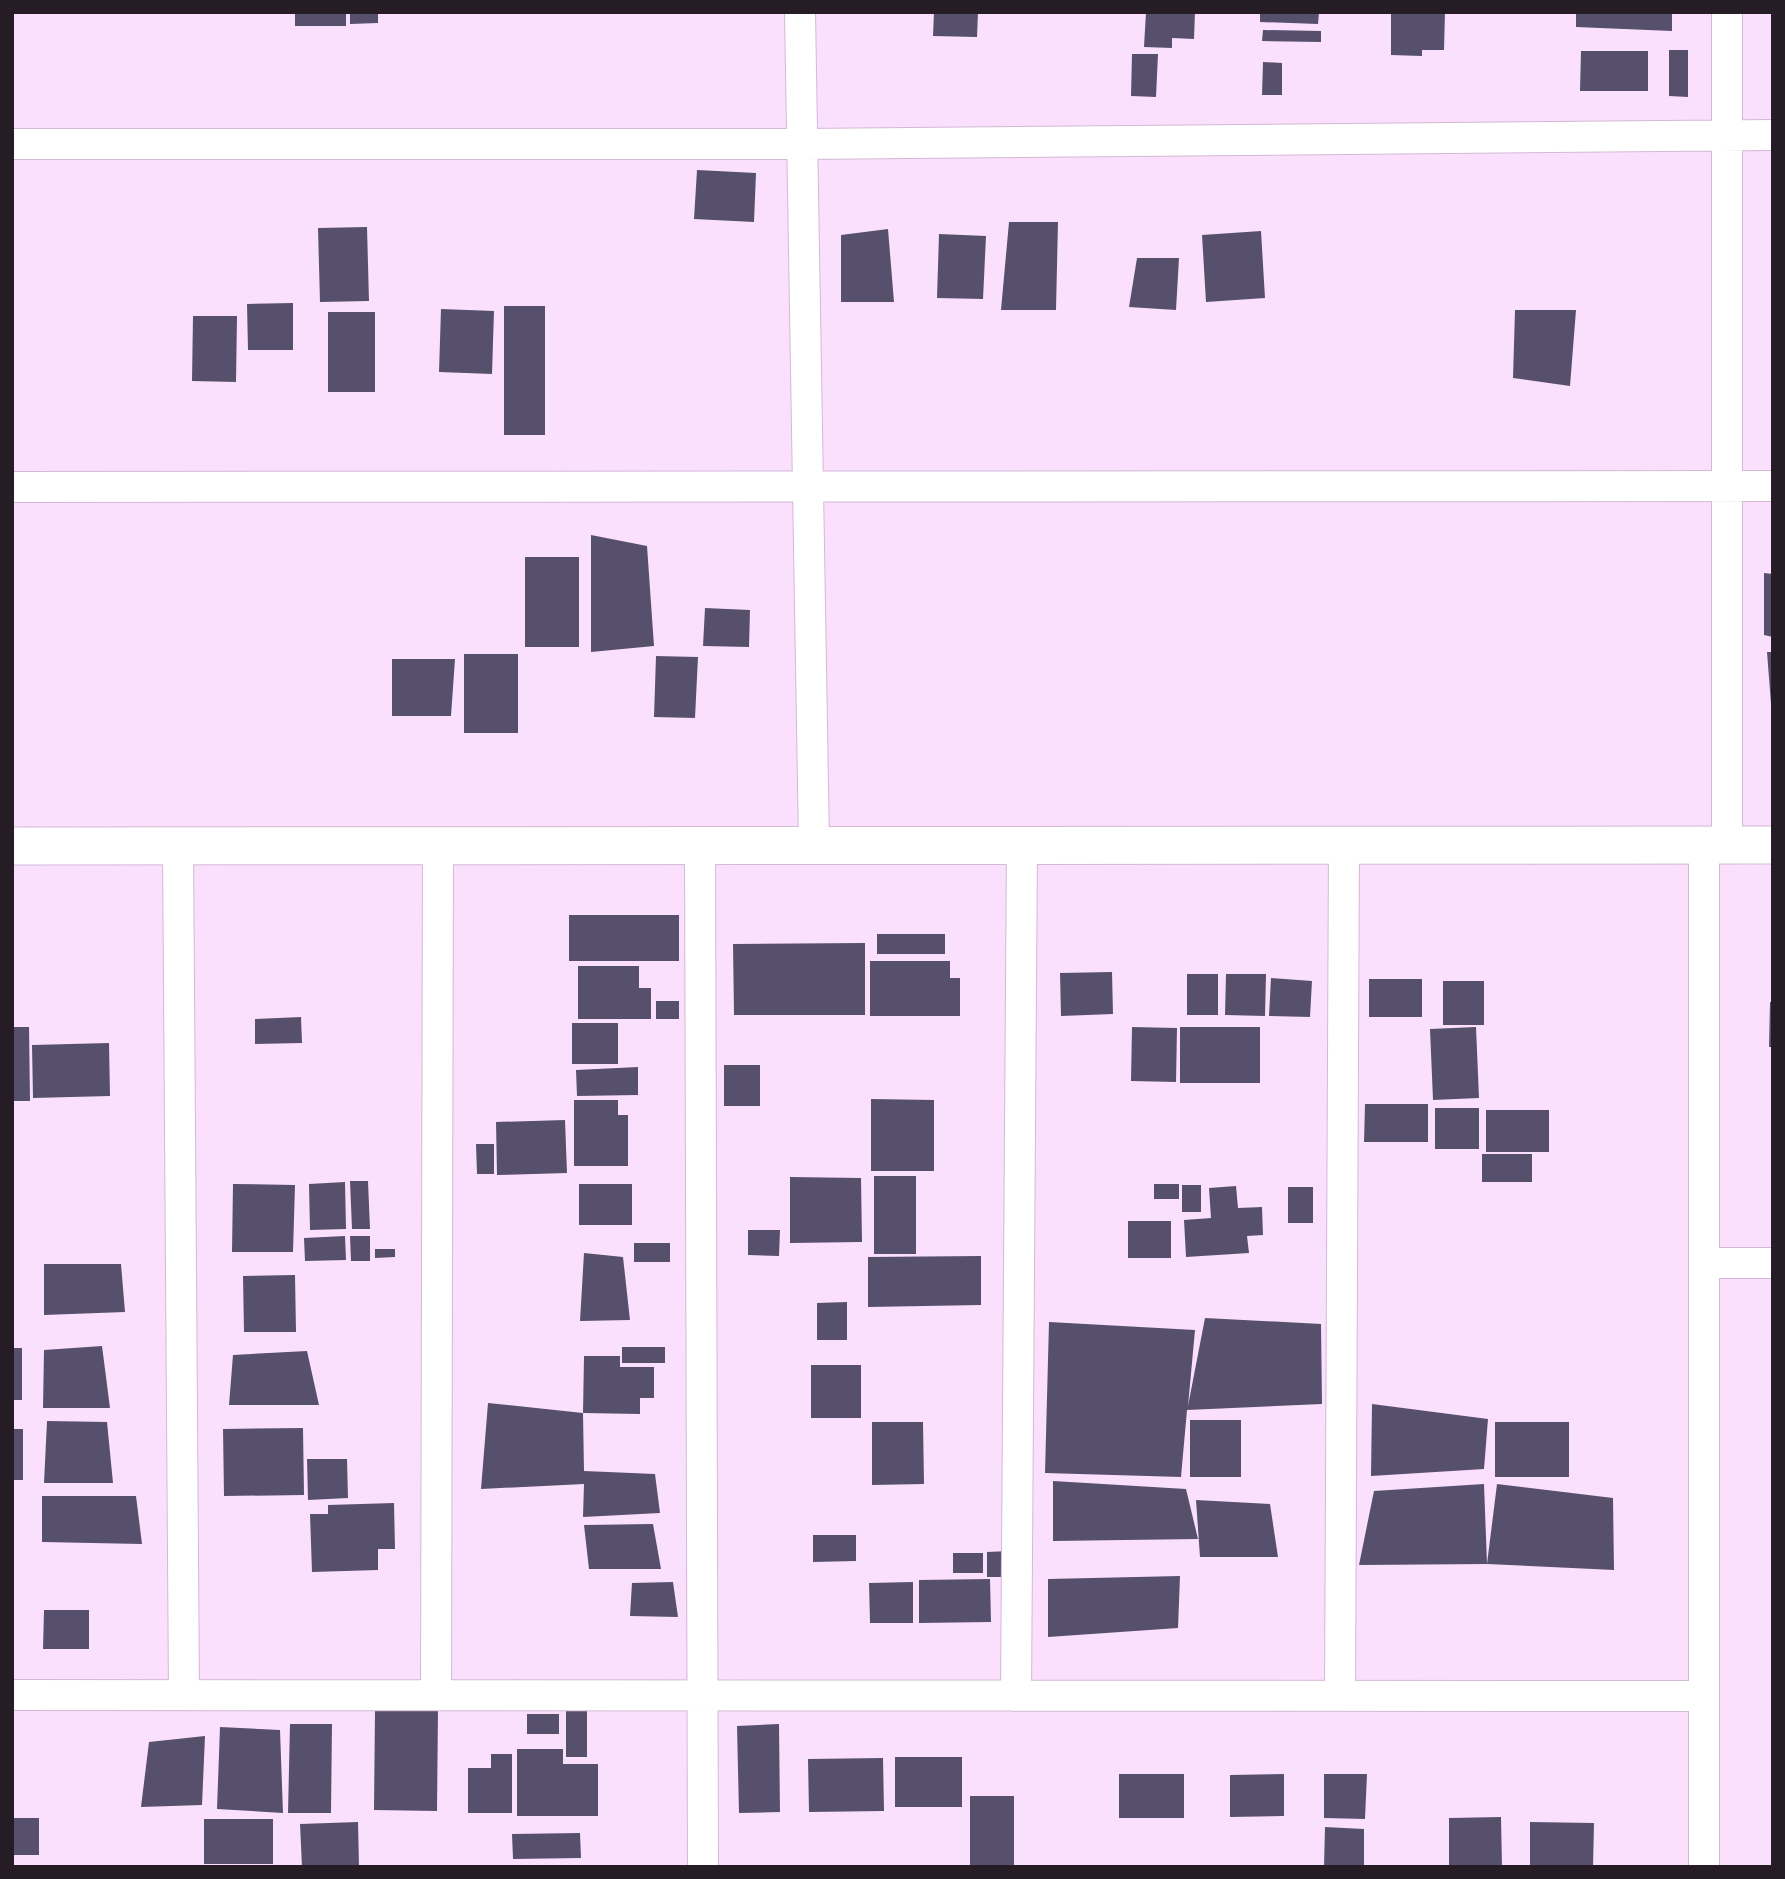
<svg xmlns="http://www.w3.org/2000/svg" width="1785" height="1879" font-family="'Varela Round',sans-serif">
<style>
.building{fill:#57506d}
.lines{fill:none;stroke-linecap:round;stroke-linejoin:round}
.minor-casing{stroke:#d3b9d5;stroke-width:32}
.tertiary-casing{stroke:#d3b9d5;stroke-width:39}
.minor{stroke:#fff;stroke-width:30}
.tertiary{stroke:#fff;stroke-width:37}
</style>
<rect width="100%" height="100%" fill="#fbe0fd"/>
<!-- building -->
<path class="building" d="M 295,12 L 346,12 L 346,26 L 295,26 Z
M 350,12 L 378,12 L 378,23 L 350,24 Z
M 934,12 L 978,12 L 977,37 L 933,36 Z
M 1146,12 L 1195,12 L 1194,39 L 1172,38 L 1172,48 L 1144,47 Z
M 1260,12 L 1319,12 L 1318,24 L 1260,22 Z
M 1391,12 L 1445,12 L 1444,50 L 1422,50 L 1422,56 L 1391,55 Z
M 1576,12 L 1672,12 L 1672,31 L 1576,27 Z
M 1263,30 L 1321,31 L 1321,42 L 1262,41 Z
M 1669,50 L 1688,50 L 1688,97 L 1669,96 Z
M 1581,51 L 1648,51 L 1648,91 L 1580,91 Z
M 1132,54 L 1158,54 L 1156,97 L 1131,96 Z
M 1263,62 L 1282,63 L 1282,95 L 1262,95 Z
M 697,170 L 756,173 L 754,222 L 694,219 Z
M 1009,222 L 1058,222 L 1056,310 L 1001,310 Z
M 367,227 L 369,301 L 320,302 L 318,228 Z
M 888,229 L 894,302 L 841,302 L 841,235 Z
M 1261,231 L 1265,298 L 1206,302 L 1202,235 Z
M 939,234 L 986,236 L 983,299 L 937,298 Z
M 1137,258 L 1179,258 L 1176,310 L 1129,307 Z
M 293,303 L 293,350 L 248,350 L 247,304 Z
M 504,306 L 545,306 L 545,435 L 504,435 Z
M 441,309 L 494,311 L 492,374 L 439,372 Z
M 1515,310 L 1576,310 L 1570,386 L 1513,378 Z
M 328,312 L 375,312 L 375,392 L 328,392 Z
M 193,316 L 237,316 L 236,382 L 192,381 Z
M 591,535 L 647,546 L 654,646 L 591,652 Z
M 525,557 L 579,557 L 579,647 L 525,647 Z
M 1764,573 L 1773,574 L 1773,637 L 1764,635 Z
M 705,608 L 750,610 L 749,647 L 703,646 Z
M 1767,652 L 1773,652 L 1773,704 L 1771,704 Z
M 464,654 L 518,654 L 518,733 L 464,733 Z
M 656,656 L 698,657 L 695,718 L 654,717 Z
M 392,659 L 455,659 L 451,716 L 392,716 Z
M 569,915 L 679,915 L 679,961 L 569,961 Z
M 877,934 L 945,934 L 945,954 L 877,954 Z
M 865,943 L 865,1015 L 734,1015 L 733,944 Z
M 870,961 L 950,961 L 950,978 L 960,978 L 960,1016 L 870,1016 Z
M 578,966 L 639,966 L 639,988 L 651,988 L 651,1019 L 578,1019 Z
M 1112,972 L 1113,1014 L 1061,1016 L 1060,973 Z
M 1187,974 L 1218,974 L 1218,1015 L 1187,1015 Z
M 1226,974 L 1266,974 L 1265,1016 L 1225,1015 Z
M 1271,978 L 1312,981 L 1310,1017 L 1269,1016 Z
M 1369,979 L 1422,979 L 1422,1017 L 1369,1017 Z
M 1443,981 L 1484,981 L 1484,1025 L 1443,1025 Z
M 656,1001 L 679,1001 L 679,1019 L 656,1019 Z
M 1770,1002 L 1773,1002 L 1773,1047 L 1769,1047 Z
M 301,1017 L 302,1043 L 255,1044 L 255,1019 Z
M 572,1023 L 618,1023 L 618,1064 L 572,1064 Z
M 12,1027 L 29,1027 L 30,1101 L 12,1101 Z
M 1132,1027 L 1177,1028 L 1176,1082 L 1131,1081 Z
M 1180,1027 L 1260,1027 L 1260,1083 L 1180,1083 Z
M 1476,1027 L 1479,1098 L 1433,1100 L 1430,1029 Z
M 109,1043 L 110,1096 L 33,1098 L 32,1045 Z
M 724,1065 L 760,1065 L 760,1106 L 724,1106 Z
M 638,1067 L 638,1095 L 577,1096 L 576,1070 Z
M 871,1099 L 934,1100 L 934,1171 L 871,1171 Z
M 574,1100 L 618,1100 L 618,1115 L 628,1115 L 628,1166 L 574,1166 Z
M 1365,1104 L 1428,1104 L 1428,1142 L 1364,1142 Z
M 1435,1108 L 1479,1108 L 1479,1149 L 1435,1149 Z
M 1486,1110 L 1549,1110 L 1549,1152 L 1486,1152 Z
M 565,1120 L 567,1173 L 497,1175 L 496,1122 Z
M 476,1144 L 494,1144 L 494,1174 L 477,1174 Z
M 1482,1154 L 1532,1154 L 1532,1182 L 1482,1182 Z
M 874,1176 L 916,1176 L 916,1254 L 874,1254 Z
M 790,1177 L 861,1178 L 862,1242 L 790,1243 Z
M 350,1181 L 368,1181 L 370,1229 L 352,1229 Z
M 345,1182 L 346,1229 L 310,1230 L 309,1184 Z
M 233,1184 L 295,1185 L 293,1252 L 232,1252 Z
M 579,1184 L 632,1184 L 632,1225 L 579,1225 Z
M 1154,1184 L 1179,1184 L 1179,1199 L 1154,1199 Z
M 1182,1185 L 1201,1185 L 1201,1212 L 1182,1212 Z
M 1236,1186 L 1238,1208 L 1262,1207 L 1263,1235 L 1247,1236 L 1249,1253 L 1186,1257 L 1184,1220 L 1211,1218 L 1209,1188 Z
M 1288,1187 L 1313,1187 L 1313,1223 L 1288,1223 Z
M 1128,1221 L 1171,1221 L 1171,1258 L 1128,1258 Z
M 748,1230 L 780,1230 L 779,1256 L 748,1255 Z
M 345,1236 L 346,1260 L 305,1261 L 304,1238 Z
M 350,1236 L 370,1236 L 370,1261 L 351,1261 Z
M 634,1243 L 670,1243 L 670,1262 L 634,1262 Z
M 375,1249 L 395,1249 L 395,1257 L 375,1258 Z
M 584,1253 L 623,1257 L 630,1320 L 580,1321 Z
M 981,1256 L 981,1305 L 868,1307 L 868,1257 Z
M 44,1264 L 121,1264 L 125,1312 L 44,1315 Z
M 295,1275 L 296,1332 L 244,1332 L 243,1276 Z
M 847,1302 L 847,1340 L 817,1340 L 817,1303 Z
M 1205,1318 L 1321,1324 L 1322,1404 L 1187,1410 L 1181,1477 L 1045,1473 L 1049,1322 L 1195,1330 L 1188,1406 Z
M 102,1346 L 110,1408 L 43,1408 L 44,1350 Z
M 622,1347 L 665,1347 L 665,1363 L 622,1363 Z
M 12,1348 L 22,1348 L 22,1400 L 12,1400 Z
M 307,1351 L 319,1405 L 229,1405 L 233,1355 Z
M 584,1356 L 620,1356 L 620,1367 L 654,1367 L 654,1398 L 640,1398 L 640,1414 L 583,1413 Z
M 811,1365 L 861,1365 L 861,1418 L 811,1418 Z
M 488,1403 L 583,1413 L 584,1471 L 655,1474 L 660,1513 L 583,1517 L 584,1484 L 481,1489 Z
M 1372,1404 L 1488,1419 L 1484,1469 L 1371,1476 Z
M 1190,1420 L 1241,1420 L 1241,1477 L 1190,1477 Z
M 47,1421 L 107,1422 L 113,1483 L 44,1483 Z
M 872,1422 L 923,1422 L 924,1484 L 872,1485 Z
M 1495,1422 L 1569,1422 L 1569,1477 L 1495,1477 Z
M 303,1428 L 304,1495 L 224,1496 L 223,1429 Z
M 12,1429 L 23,1429 L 23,1480 L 12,1480 Z
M 307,1459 L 347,1459 L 348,1498 L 308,1500 Z
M 1053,1481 L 1186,1489 L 1198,1539 L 1053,1541 Z
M 1484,1484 L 1487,1564 L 1359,1565 L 1374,1491 Z
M 1497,1484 L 1613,1498 L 1614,1570 L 1487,1564 Z
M 42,1496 L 136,1496 L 142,1544 L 42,1542 Z
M 1196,1500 L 1270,1504 L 1278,1557 L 1200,1557 Z
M 394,1503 L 395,1549 L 378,1549 L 378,1570 L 312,1572 L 310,1514 L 328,1514 L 328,1505 Z
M 653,1524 L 661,1569 L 589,1569 L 584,1525 Z
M 813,1535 L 856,1535 L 856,1561 L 813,1562 Z
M 1009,1551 L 1010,1577 L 987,1577 L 987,1552 Z
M 953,1553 L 983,1553 L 983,1573 L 953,1573 Z
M 1180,1576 L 1178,1628 L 1048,1637 L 1048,1579 Z
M 990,1579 L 991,1622 L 919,1623 L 919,1580 Z
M 673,1582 L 678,1617 L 630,1616 L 632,1583 Z
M 913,1582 L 913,1623 L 870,1623 L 869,1583 Z
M 44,1610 L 89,1610 L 89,1649 L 43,1649 Z
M 375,1710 L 438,1710 L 437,1811 L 374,1810 Z
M 566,1711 L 587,1711 L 587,1757 L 566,1757 Z
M 527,1714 L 559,1714 L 559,1734 L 527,1734 Z
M 290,1724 L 332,1724 L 331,1813 L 288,1813 Z
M 779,1724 L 780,1812 L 739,1813 L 737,1726 Z
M 220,1727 L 280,1730 L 283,1813 L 217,1809 Z
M 205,1736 L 202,1805 L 141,1807 L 149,1742 Z
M 517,1749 L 563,1749 L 563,1764 L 598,1764 L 598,1816 L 517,1816 Z
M 491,1754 L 512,1754 L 512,1813 L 468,1813 L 468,1768 L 491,1768 Z
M 895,1757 L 962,1757 L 962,1807 L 895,1807 Z
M 883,1758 L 884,1811 L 809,1812 L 808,1759 Z
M 1119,1774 L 1184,1774 L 1184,1818 L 1119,1818 Z
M 1284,1774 L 1284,1816 L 1230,1817 L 1230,1775 Z
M 1324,1774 L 1367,1774 L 1365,1819 L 1324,1818 Z
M 970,1796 L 1014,1796 L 1014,1866 L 970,1866 Z
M 1501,1817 L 1502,1867 L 1449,1867 L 1449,1818 Z
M 12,1818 L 39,1818 L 39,1855 L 12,1855 Z
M 204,1819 L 273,1819 L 273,1864 L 204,1864 Z
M 358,1822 L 359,1867 L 302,1867 L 300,1824 Z
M 1530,1822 L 1594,1823 L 1593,1867 L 1530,1867 Z
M 1325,1827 L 1364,1829 L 1364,1867 L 1324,1867 Z
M 580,1833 L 581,1858 L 513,1859 L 512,1834 Z"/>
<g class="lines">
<!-- minor casing -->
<g class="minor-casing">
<path id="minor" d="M 800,12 L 814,844
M 12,144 L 803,144 L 1773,135
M 12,487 L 1773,486
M 700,845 L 703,1867
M 1704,845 L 1704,1867
M 1727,845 L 1727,12
M 178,846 L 184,1695
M 1704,1263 L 1773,1263
M 12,1695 L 1704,1696
M 436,1695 L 438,846
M 1016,1696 L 1022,845
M 1340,1696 L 1344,845"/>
</g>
<!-- tertiary casing -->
<g class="tertiary-casing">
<path id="tertiary" d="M 12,846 L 1773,845"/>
</g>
<!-- minor -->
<use href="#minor" class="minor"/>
<!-- tertiary -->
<use href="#tertiary" class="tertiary"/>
</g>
<!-- border -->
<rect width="1785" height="1879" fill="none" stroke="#251c26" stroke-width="28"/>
</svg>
